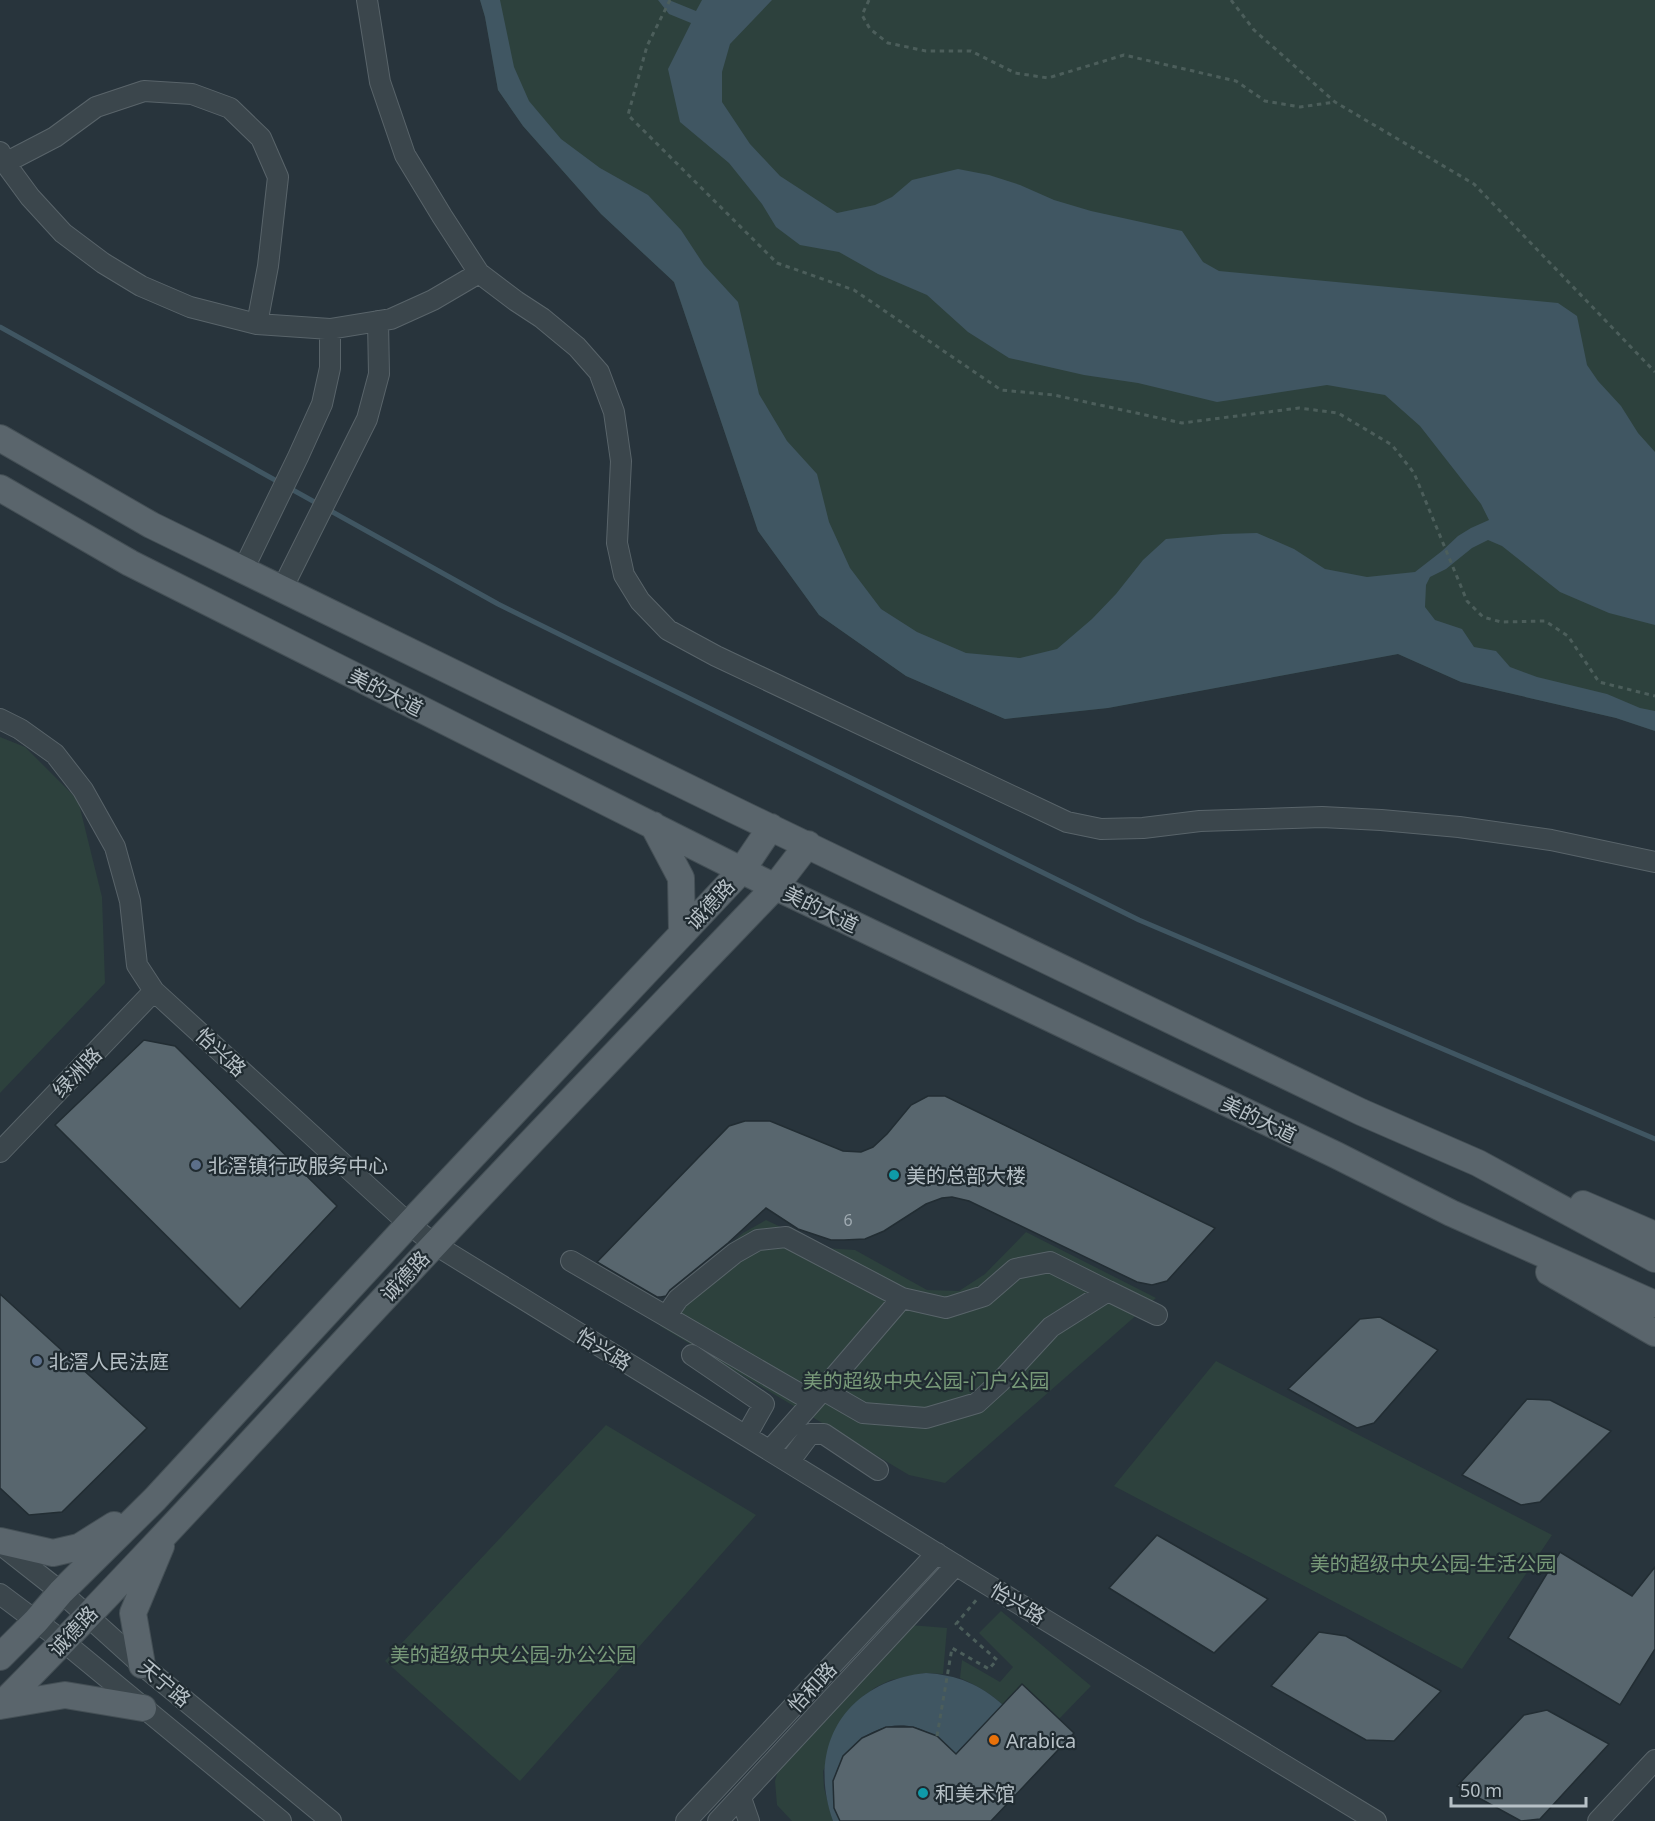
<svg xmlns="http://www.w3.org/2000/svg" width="1655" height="1821" font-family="'Noto Sans','Noto Sans SC',sans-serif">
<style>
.green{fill:#2d413d}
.water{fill:#405662}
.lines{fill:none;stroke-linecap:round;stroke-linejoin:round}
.stream{stroke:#405662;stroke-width:5}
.building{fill:#58666e;stroke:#222d33;stroke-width:1.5}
.minor-casing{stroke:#59646a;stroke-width:22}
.major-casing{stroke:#444f55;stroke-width:28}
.path{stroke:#4c5e5b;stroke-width:3;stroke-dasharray:4.5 4.5;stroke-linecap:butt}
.minor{stroke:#3b464c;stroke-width:20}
.major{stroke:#5a656c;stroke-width:26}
.service-dot{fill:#5c6f8a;stroke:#202b31;stroke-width:2}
.culture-dot{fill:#0f9aa8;stroke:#202b31;stroke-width:2}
.food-dot{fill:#e8710a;stroke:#202b31;stroke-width:2}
.labels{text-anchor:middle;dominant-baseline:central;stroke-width:4.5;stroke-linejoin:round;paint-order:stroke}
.number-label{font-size:16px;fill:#9faab1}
.street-label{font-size:20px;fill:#b7c1c7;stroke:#202b31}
.poi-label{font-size:20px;fill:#b7c1c7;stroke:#202b31;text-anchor:start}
.park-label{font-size:20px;fill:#789a79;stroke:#202b31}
</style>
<rect width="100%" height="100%" fill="#28343c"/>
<!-- green -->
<path class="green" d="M 480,0 L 1655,0 L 1655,731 L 1616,718 L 1461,682 L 1398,654 L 1108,708 L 1005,719 L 906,676 L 819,615 L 758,531 L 674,282 L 601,214 L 523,126 L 498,90 L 485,17 Z
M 0,737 L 25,747 L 78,800 L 102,897 L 105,983 L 0,1093 Z
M 766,1220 L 825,1248 L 855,1250 L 927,1290 L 959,1291 L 985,1274 L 1026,1232 L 1156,1298 L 945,1483 L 909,1475 L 660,1326 L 666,1302 L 743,1233 Z
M 1216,1361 L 1552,1535 L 1462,1669 L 1114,1486 Z
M 606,1425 L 756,1515 L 520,1781 L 385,1661 Z
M 1001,1611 L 1091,1686 L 1059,1719 L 1022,1685 L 1003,1705 C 990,1693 976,1685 960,1678 L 962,1660 L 1000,1682 L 1013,1667 L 979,1633 Z
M 910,1625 L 947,1628 L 943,1674 L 926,1673 L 891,1680 L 876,1687 L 862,1697 L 823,1771 L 824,1788 L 833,1821 L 792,1821 L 777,1805 L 775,1781 L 781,1761 Z"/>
<!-- water -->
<path class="water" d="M 480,0 L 500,0 L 514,67 L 529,101 L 561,139 L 600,168 L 648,195 L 681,230 L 704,265 L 738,302 L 759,394 L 787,441 L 817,474 L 829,522 L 850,568 L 881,609 L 917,632 L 966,653 L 1020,658 L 1057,649 L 1092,619 L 1116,594 L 1143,560 L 1166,539 L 1223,534 L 1257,533 L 1294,549 L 1325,569 L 1367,577 L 1415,572 L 1442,551 L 1458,536 L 1471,528 L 1489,520 L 1481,504 L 1420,426 L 1385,395 L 1327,385 L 1217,402 L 1138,383 L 1084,375 L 1009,358 L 968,332 L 927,295 L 878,274 L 839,252 L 800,245 L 776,227 L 762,204 L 729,163 L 680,122 L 668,69 L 691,23 L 669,14 L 658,0 L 669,0 L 696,11 L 702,0 L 772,0 L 730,44 L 722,72 L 722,102 L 750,144 L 780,176 L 837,213 L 875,205 L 892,197 L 912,180 L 958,169 L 989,175 L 1020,185 L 1054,200 L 1091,211 L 1182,231 L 1203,262 L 1219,271 L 1558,303 L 1577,316 L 1587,365 L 1598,381 L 1621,406 L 1638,433 L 1655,452 L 1655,625 L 1609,613 L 1560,592 L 1502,546 L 1488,540 L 1472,548 L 1446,569 L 1430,577 L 1426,585 L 1425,607 L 1435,620 L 1462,629 L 1474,647 L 1496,651 L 1510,667 L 1537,677 L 1607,694 L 1640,708 L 1655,711 L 1655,731 L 1616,718 L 1461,682 L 1398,654 L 1108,708 L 1005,719 L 906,676 L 819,615 L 758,531 L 674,282 L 601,214 L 523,126 L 498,90 L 485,17 Z
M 926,1673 C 957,1675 980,1684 1003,1705 L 956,1754 C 943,1742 932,1732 914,1727 C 879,1718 841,1746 834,1780 C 831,1794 835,1809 840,1821 L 833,1821 C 806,1746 846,1681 926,1673 Z"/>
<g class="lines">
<!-- stream -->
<path class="stream" d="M 0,327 L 498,604 L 1139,920 L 1655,1139"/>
</g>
<!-- building -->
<path class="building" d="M 144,1040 L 175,1046 L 337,1206 L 240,1309 L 55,1125 Z
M 928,1096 L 945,1096 L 1215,1228 L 1167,1281 L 1152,1285 L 1137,1282 L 969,1201 L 952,1197 L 942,1198 L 926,1204 L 884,1231 L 865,1239 L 844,1240 L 831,1240 L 798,1229 L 766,1208 L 728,1243 L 670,1290 L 666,1296 L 661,1297 L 657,1297 L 597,1262 L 729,1126 L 745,1121 L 770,1121 L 843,1151 L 861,1152 L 873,1147 L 887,1134 L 911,1105 Z
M 0,1294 L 147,1428 L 62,1512 L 29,1515 L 0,1488 Z
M 1380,1317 L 1438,1350 L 1374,1423 L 1357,1428 L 1288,1389 L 1360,1319 Z
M 1527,1399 L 1550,1400 L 1611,1431 L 1540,1502 L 1521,1505 L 1462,1475 Z
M 1157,1535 L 1268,1599 L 1214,1653 L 1109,1588 Z
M 1560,1552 L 1632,1596 L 1655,1567 L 1655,1649 L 1620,1705 L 1508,1638 Z
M 1319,1632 L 1346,1636 L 1441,1691 L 1394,1741 L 1366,1740 L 1271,1686 Z
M 1022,1684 L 1074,1733 L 991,1821 L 840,1821 L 834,1808 L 833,1781 L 843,1756 L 862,1738 L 886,1727 L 913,1727 L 937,1736 L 956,1754 Z
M 1547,1710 L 1609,1744 L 1540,1819 L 1521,1821 L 1457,1786 L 1524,1715 Z"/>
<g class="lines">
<!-- minor casing -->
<g class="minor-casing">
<path id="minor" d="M 367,0 L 380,82 L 405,155 L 442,216 L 479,273 L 516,301 L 542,318 L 577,347 L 599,372 L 614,412 L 621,461 L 617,543 L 624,575 L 640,601 L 668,630 L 716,656 L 1067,822 L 1101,829 L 1143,828 L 1200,821 L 1322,817 L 1381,820 L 1459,827 L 1551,840 L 1655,862
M 0,152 L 5,163 L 30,197 L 63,233 L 103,263 L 141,286 L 190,307 L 257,324 L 330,329 L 391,319 L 433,300 L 479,273
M 5,163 L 55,137 L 96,107 L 144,91 L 192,94 L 230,108 L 261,138 L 278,177 L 268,266 L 257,324
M 243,570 L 298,457 L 322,404 L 330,368 L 330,329
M 282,589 L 367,419 L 379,374 L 378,321
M 0,719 L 20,729 L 55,754 L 83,790 L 115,847 L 130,901 L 137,965 L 154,991 L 409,1224 L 434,1244 L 988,1585 L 1376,1821
M 0,1152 L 154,991
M 571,1261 L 812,1401
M 667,1315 L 678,1299 L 735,1253 L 758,1240 L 786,1237 L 902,1298
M 692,1355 L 764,1404 L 746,1436
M 823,1390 L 902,1298 L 946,1308 L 984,1296 L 1015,1269 L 1050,1262 L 1108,1291
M 770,1450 L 823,1390 L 863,1413 L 926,1418 L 977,1403 L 1000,1382 L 1051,1327 L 1108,1291 L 1157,1315
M 789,1462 L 810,1434 L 824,1434 L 878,1470
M 0,1544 L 61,1592 L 142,1665 L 331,1821
M 0,1594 L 64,1642 L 281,1821
M 741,1798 L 749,1821
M 686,1821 L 937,1553
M 718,1821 L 956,1565
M 1598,1821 L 1655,1760"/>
</g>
<!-- major casing -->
<g class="major-casing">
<path id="major" d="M 0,438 L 151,525 L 732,809 L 1361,1112 L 1478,1163 L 1655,1259
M 0,488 L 130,563 L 759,879 L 1336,1155 L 1451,1213 L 1655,1304
M 653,825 L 681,878 L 682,933
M 1583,1204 L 1655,1235
M 1549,1272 L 1655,1333
M 0,1541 L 53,1553 L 79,1547 L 114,1525
M 0,1657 L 36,1621 L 61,1592 L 155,1499 L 409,1224 L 742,870 L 771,827
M 142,1665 L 133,1613 L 161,1546
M 0,1706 C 149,1556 290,1398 435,1244 C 547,1124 661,1006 775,887 L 808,844
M 0,1706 L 65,1695 L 143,1708"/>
</g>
<!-- path -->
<path class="path" d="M 670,0 L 647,46 L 628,115 L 777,263 L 854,290 L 1001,390 L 1054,395 L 1182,423 L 1299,408 L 1338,413 L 1392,445 L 1414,473 L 1467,601 L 1483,617 L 1501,622 L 1545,621 L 1568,636 L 1599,682 L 1655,696
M 869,0 L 862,15 L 870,29 L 888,43 L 926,51 L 971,51 L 1015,73 L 1048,78 L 1124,55 L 1236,81 L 1265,101 L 1300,107 L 1335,102
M 1231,0 L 1254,30 L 1335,102 L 1474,184 L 1655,372
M 937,1736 L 952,1648 L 989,1669 L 997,1660 L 956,1624 L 978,1598"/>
<!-- minor -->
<use href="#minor" class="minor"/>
<!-- major -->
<use href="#major" class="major"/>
</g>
<!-- markers -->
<g class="service-dot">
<circle cx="196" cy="1165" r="6"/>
<circle cx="37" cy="1361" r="6"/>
</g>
<g class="culture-dot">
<circle cx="894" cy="1175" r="6"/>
<circle cx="923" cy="1793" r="6"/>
</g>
<circle class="food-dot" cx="994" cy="1740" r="6"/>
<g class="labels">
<!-- number labels -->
<g class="number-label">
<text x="848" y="1220">6</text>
</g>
<!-- street labels -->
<g class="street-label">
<text transform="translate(386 692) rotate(27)">美的大道</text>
<text transform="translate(710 904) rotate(-47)">诚德路</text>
<text transform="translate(821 909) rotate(26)">美的大道</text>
<text transform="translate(221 1052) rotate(43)">怡兴路</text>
<text transform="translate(77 1072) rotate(-46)">绿洲路</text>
<text transform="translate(1259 1119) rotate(26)">美的大道</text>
<text transform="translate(405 1276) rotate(-47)">诚德路</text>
<text transform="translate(604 1349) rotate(32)">怡兴路</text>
<text transform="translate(1018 1603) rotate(31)">怡兴路</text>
<text transform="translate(73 1631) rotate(-47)">诚德路</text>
<text transform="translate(165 1683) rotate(40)">天宁路</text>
<text transform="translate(812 1687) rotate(-47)">怡和路</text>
</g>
<!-- poi labels -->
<g class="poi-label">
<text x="208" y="1165">北滘镇行政服务中心</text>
<text x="906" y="1175">美的总部大楼</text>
<text x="49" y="1361">北滘人民法庭</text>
<text x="1006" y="1740">Arabica</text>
<text x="935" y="1793">和美术馆</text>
</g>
<!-- park labels -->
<g class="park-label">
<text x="926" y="1380">美的超级中央公园-门户公园</text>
<text x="1433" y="1563">美的超级中央公园-生活公园</text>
<text x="513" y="1654">美的超级中央公园-办公公园</text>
</g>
</g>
<!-- scale -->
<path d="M1451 1797v9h135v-9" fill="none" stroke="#b7c1c7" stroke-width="3"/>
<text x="1460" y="1797" font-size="18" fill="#b7c1c7" stroke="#202b31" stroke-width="4.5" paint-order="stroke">50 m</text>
</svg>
